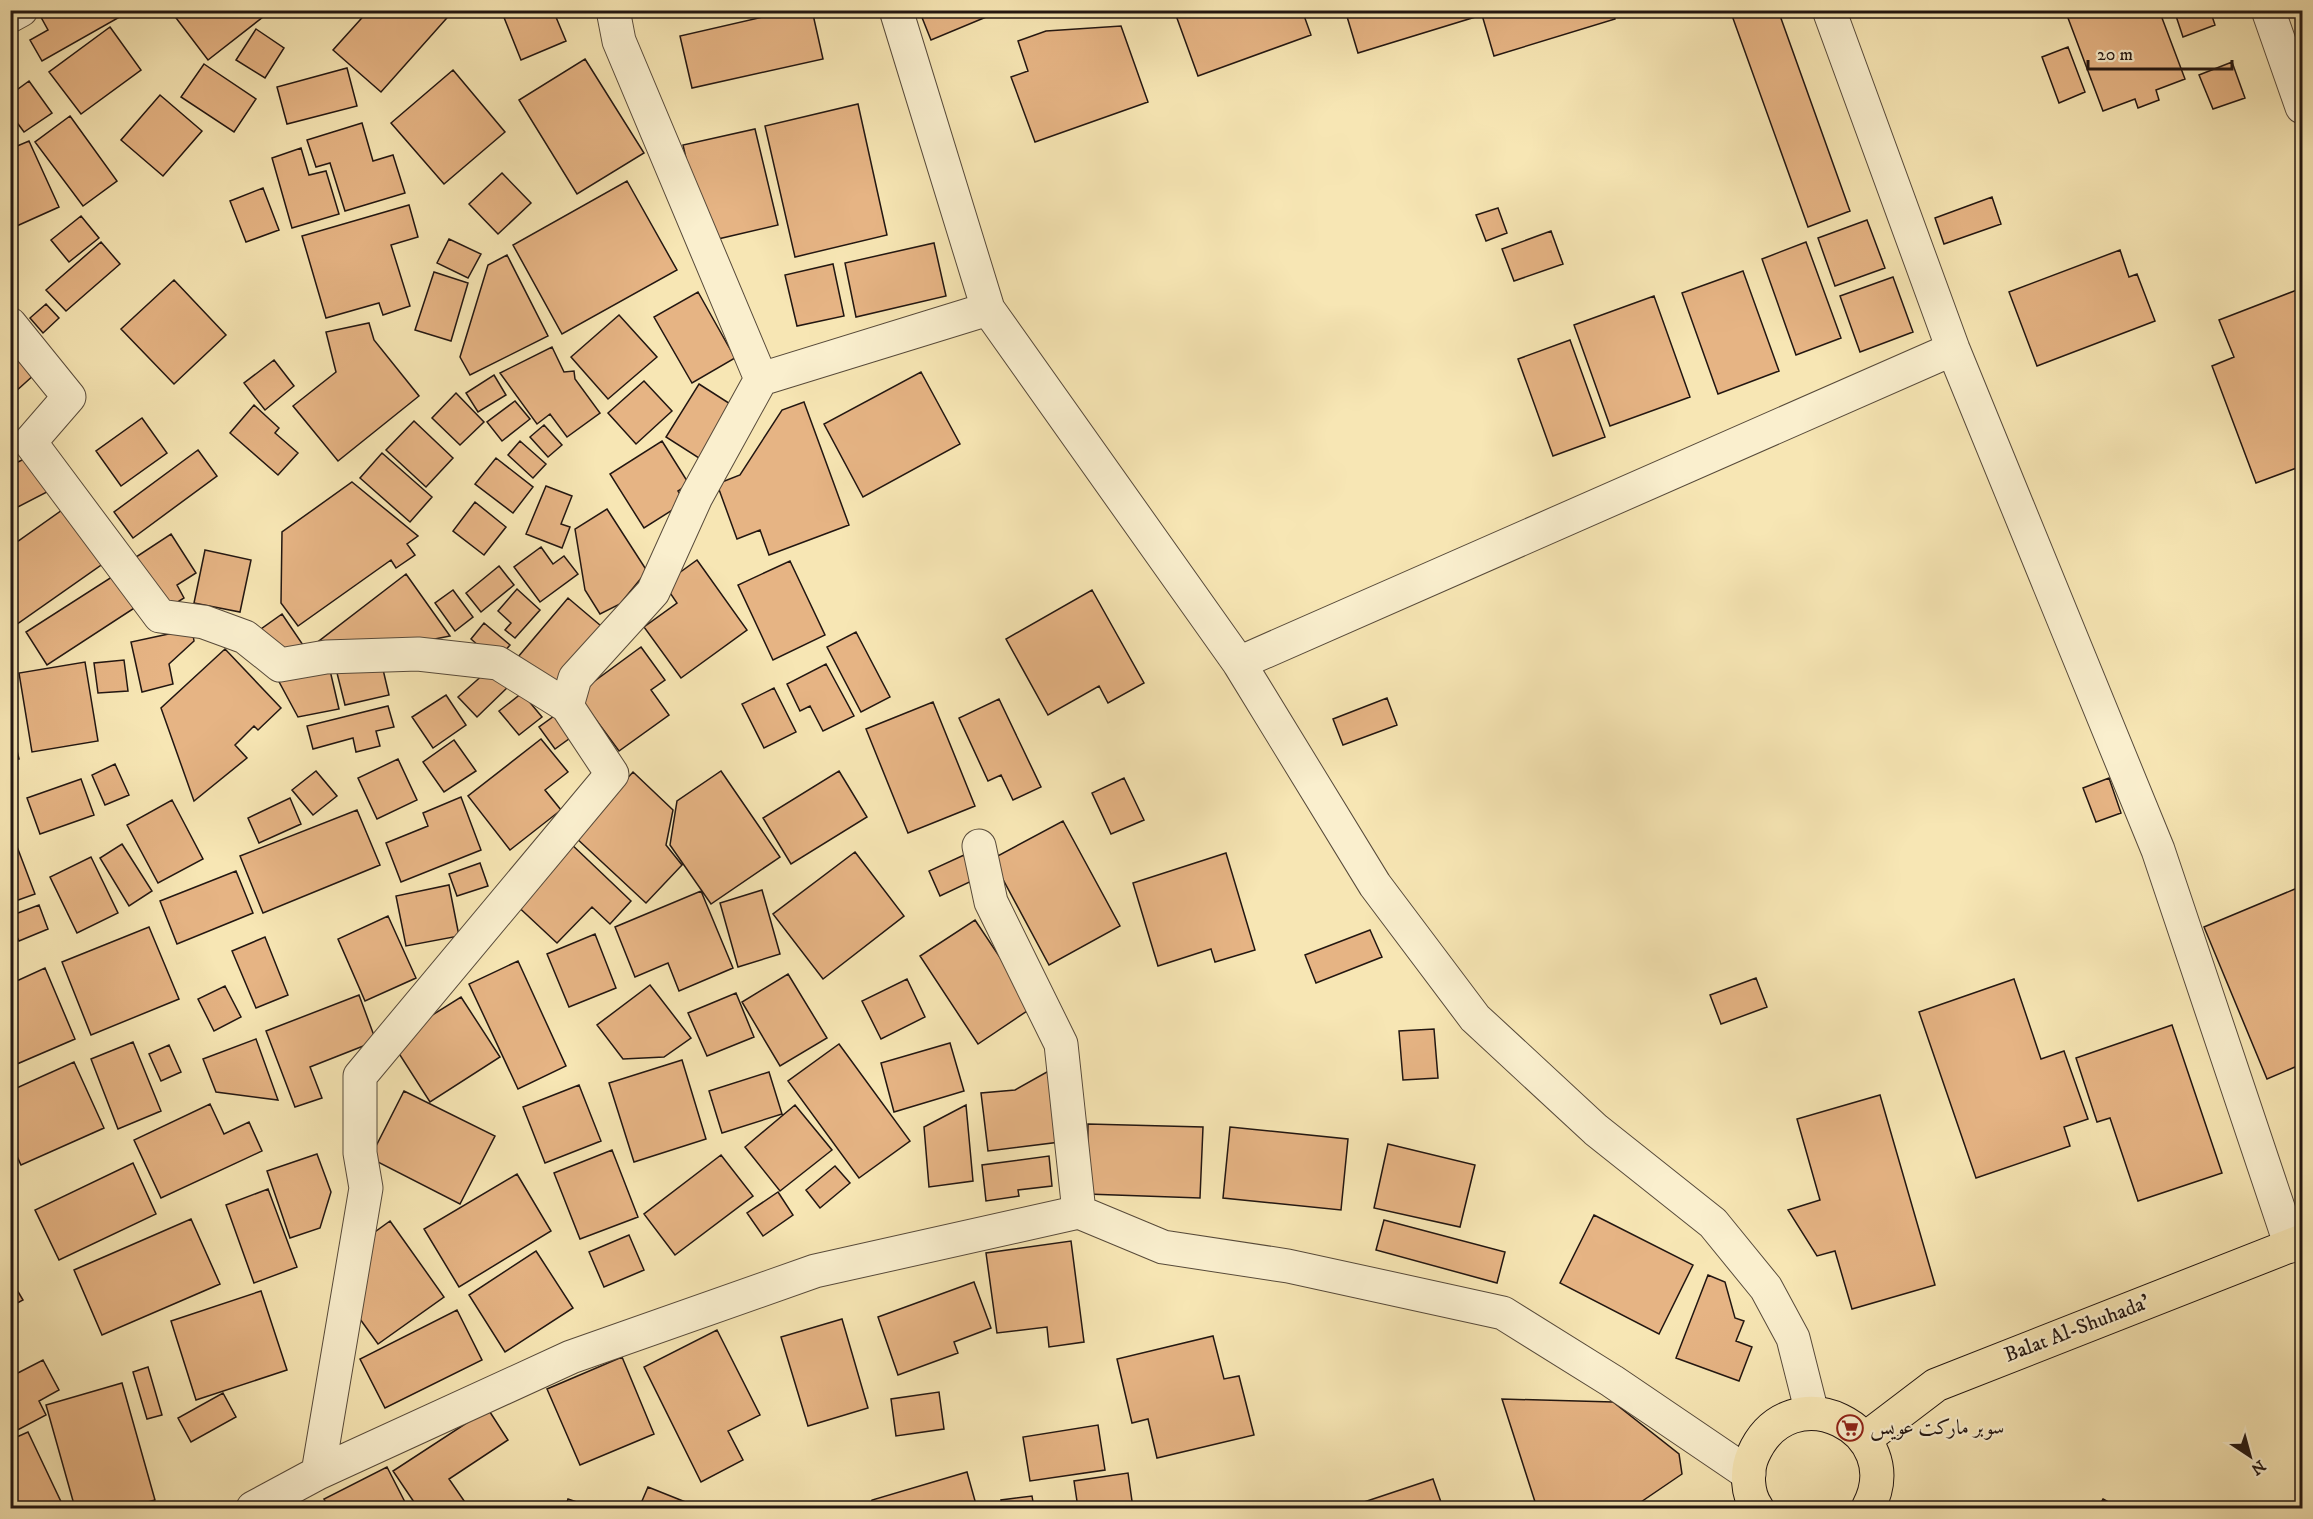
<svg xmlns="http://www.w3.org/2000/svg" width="2313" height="1519" font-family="'IM FELL DW Pica',Amiri,serif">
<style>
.building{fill:#e6b484;stroke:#221611;stroke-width:1.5}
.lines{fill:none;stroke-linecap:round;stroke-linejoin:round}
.minor-casing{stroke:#574a3a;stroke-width:35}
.major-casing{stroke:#221611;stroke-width:35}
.minor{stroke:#faefce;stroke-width:33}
.major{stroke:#f7e6b4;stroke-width:33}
.labels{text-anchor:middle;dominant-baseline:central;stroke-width:4.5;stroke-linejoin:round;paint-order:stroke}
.street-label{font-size:21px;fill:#221611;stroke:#faefce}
.poi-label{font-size:21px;fill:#221611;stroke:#faefce;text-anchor:start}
</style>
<rect width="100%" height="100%" fill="#f7e6b4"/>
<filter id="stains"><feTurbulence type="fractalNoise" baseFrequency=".00333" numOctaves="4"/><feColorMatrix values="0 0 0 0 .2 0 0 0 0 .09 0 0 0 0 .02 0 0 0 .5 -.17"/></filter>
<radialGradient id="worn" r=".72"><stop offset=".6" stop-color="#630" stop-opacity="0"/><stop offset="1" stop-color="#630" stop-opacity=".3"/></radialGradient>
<!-- building -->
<path class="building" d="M 37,10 L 132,10 L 42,61 L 30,40 L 48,30 Z
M 170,10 L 272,10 L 208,60 Z
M 369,10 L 454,10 L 381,92 L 333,50 Z
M 501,10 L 553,10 L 566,41 L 521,60 Z
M 794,10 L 812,10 L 823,59 L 692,88 L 680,36 Z
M 919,10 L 1003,10 L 931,40 Z
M 1174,10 L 1302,10 L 1311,35 L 1198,76 Z
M 1345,10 L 1613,10 L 1615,19 L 1494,56 L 1482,15 L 1358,53 Z
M 1730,10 L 1778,10 L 1850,211 L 1808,227 Z
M 2065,10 L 2159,10 L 2185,79 L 2156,90 L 2159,100 L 2138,108 L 2135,99 L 2103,111 Z
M 2174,10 L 2210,10 L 2215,25 L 2183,37 Z
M 1121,26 L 1148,102 L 1035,142 L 1011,77 L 1028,71 L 1018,41 L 1046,31 Z
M 110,27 L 141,70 L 81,114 L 49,72 Z
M 256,29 L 284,48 L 265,78 L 236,60 Z
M 2068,47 L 2085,92 L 2059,103 L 2042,57 Z
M 585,59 L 644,153 L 577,194 L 519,100 Z
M 2232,62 L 2245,98 L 2213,109 L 2199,75 Z
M 204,64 L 256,99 L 234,132 L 181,97 Z
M 347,68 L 357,106 L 287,124 L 277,87 Z
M 453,70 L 505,132 L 444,184 L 391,123 Z
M 29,81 L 52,113 L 24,132 L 10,113 L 10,95 Z
M 160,95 L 202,131 L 163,176 L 121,140 Z
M 858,104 L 887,235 L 795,257 L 765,126 Z
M 70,116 L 117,181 L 83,206 L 35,142 Z
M 362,123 L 373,161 L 393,155 L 405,193 L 345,211 L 330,163 L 316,167 L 307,140 Z
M 755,129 L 778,225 L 705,242 L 683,145 Z
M 29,141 L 59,207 L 10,229 L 10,149 Z
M 301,148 L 309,175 L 326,171 L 339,214 L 292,228 L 272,158 Z
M 502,173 L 531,203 L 498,234 L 469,204 Z
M 627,181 L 677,270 L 562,334 L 513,245 Z
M 263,188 L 279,230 L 246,242 L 230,201 Z
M 1992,197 L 2001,224 L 1944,244 L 1935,218 Z
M 409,205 L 418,237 L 391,245 L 410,306 L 383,315 L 379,303 L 326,318 L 302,236 Z
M 1498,208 L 1507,233 L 1486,241 L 1476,215 Z
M 81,216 L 99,238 L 69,262 L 51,240 Z
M 1867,220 L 1885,268 L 1835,286 L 1818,238 Z
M 1551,231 L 1563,264 L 1514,281 L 1502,249 Z
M 449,239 L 481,254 L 468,278 L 437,263 Z
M 101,242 L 120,264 L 66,311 L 46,290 Z
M 1806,242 L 1841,338 L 1796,355 L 1762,259 Z
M 934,243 L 946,296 L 856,317 L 845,263 Z
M 2120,250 L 2129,277 L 2137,274 L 2155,321 L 2037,366 L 2009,292 Z
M 507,255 L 548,336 L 470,375 L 460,357 L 488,265 Z
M 833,264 L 844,316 L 797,326 L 785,275 Z
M 1743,271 L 1779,371 L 1718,394 L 1682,293 Z
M 434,272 L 468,283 L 451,341 L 415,330 Z
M 1893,277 L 1913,332 L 1860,352 L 1840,296 Z
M 174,280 L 226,335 L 174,384 L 121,329 Z
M 2302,288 L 2302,466 L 2256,483 L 2212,366 L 2234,357 L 2219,320 Z
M 698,292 L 735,358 L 692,383 L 654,317 Z
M 1654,296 L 1690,397 L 1610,426 L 1574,325 Z
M 46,304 L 59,318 L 43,333 L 30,318 Z
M 619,315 L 657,357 L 608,399 L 571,357 Z
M 369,323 L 374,340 L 419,396 L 338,461 L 293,406 L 336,372 L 326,332 Z
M 1570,340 L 1605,437 L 1553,456 L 1518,359 Z
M 10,347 L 35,374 L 15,392 L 10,387 Z
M 552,347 L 564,372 L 574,371 L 575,379 L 600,413 L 567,437 L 550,414 L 537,424 L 500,373 Z
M 274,360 L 294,386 L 265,410 L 244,383 Z
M 921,372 L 960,444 L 863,497 L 824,424 Z
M 494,375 L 506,395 L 478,412 L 466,393 Z
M 644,381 L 672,411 L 636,444 L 608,413 Z
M 699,384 L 735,407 L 702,460 L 666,437 Z
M 456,393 L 484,422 L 460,445 L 432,418 Z
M 515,401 L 530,419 L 502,441 L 487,422 Z
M 804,402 L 849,525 L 769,555 L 760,530 L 737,539 L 717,484 L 740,475 L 782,410 Z
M 254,405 L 279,428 L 275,433 L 298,453 L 278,475 L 230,433 Z
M 142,418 L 167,453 L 121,486 L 96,451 Z
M 414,421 L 453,458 L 426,487 L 386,450 Z
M 544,425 L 562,445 L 548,457 L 530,437 Z
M 520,441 L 546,464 L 533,478 L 508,455 Z
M 662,441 L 689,484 L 678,491 L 685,502 L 644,528 L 610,474 Z
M 198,450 L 217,476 L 133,538 L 114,512 Z
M 382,453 L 432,497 L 410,522 L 360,478 Z
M 28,457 L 47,492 L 10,511 L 10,466 Z
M 496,458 L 533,487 L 513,513 L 475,484 Z
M 352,482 L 418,536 L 407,544 L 415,555 L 396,568 L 391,560 L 298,626 L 281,603 L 282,532 Z
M 546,486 L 572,496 L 561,524 L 570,527 L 562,548 L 526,534 Z
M 475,502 L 506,527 L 484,555 L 453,531 Z
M 65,508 L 104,563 L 10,629 L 10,547 Z
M 607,509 L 647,571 L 620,604 L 600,614 L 585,590 L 575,529 Z
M 171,534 L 196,573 L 177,585 L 184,598 L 165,610 L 133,559 Z
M 541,547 L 553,564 L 564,556 L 578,574 L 540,602 L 514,567 Z
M 205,550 L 251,560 L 240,612 L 194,603 Z
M 697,560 L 747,630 L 681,678 L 644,627 L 677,603 L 664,584 Z
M 790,561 L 825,635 L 773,660 L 738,585 Z
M 499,566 L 514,585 L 481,612 L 466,593 Z
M 118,573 L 139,605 L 47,665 L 26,632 Z
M 406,574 L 450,636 L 389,648 L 352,649 L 319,641 Z
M 517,589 L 540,610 L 515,638 L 505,630 L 511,623 L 498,611 Z
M 453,590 L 473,617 L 455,631 L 435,603 Z
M 1092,590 L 1144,683 L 1108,703 L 1099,686 L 1048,715 L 1006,639 Z
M 568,598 L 607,631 L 556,690 L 518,657 Z
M 282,614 L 303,645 L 281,659 L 261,629 Z
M 484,623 L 510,645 L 496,661 L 471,639 Z
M 192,629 L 194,641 L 169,664 L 173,684 L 142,692 L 131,642 Z
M 856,632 L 890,697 L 861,712 L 827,647 Z
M 641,647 L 665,680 L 651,690 L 669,715 L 619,751 L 577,694 Z
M 225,649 L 281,708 L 258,730 L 254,726 L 235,745 L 247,758 L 194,801 L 161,708 Z
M 124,660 L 128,691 L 98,693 L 94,663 Z
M 381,661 L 389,695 L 345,705 L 335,665 Z
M 85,662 L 98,741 L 32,752 L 19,673 Z
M 826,664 L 854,716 L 823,731 L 810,706 L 800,711 L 787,684 Z
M 494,665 L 511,684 L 477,717 L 458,697 Z
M 329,666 L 339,709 L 298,717 L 277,678 Z
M 774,688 L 796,732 L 764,748 L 742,704 Z
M 522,693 L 542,717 L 519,735 L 499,711 Z
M 446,695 L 466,725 L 433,748 L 412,717 Z
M 1387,698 L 1397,725 L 1343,745 L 1333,719 Z
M 999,699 L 1041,787 L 1013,800 L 1001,775 L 988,781 L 959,718 Z
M 933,702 L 975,806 L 908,833 L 866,729 Z
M 388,706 L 394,727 L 376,731 L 380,746 L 356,752 L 353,738 L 313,749 L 307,726 Z
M 561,711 L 577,733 L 555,749 L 539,727 Z
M 10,722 L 19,759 L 10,761 Z
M 541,739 L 568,772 L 545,790 L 561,810 L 510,850 L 468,796 Z
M 454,740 L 476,771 L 444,792 L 423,762 Z
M 398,759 L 417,800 L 377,819 L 358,778 Z
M 115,764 L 129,795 L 105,805 L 92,775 Z
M 316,771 L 337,796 L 313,815 L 292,790 Z
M 721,771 L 780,857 L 711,904 L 670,845 L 677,801 Z
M 839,771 L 867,817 L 791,864 L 763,818 Z
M 633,772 L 673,810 L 666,845 L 682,865 L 646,903 L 574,836 Z
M 1124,778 L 1144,820 L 1111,834 L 1092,793 Z
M 2109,778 L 2121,813 L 2096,822 L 2083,788 Z
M 81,779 L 94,815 L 40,834 L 27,798 Z
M 461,797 L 481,850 L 401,882 L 386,843 L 428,826 L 423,813 Z
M 290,798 L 301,824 L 259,843 L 248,818 Z
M 172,800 L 203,859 L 158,883 L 127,825 Z
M 357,810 L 380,865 L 263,913 L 240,856 Z
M 1063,821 L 1120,926 L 1049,965 L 992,859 Z
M 568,841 L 631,901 L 610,924 L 592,907 L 557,943 L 512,901 Z
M 16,844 L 35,894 L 10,903 L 10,846 Z
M 122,844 L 152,891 L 129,906 L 100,858 Z
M 855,852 L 904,916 L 823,979 L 773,914 Z
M 1226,853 L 1255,950 L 1215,962 L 1211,949 L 1158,966 L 1133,883 Z
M 964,855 L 976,879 L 940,896 L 929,871 Z
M 91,857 L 118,913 L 77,933 L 50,877 Z
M 480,863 L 488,886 L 457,896 L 449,874 Z
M 236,871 L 253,913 L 177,944 L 160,901 Z
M 449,885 L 459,936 L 406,946 L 396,896 Z
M 2302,886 L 2302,1064 L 2267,1079 L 2204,927 Z
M 762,890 L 780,954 L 738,967 L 720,903 Z
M 701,891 L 733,968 L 679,991 L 668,963 L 635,977 L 615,927 Z
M 39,905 L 48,929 L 19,941 L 10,922 L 10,916 Z
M 388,916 L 416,978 L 365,1001 L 338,939 Z
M 975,920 L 1033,1007 L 978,1044 L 920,956 Z
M 149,927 L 179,999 L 91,1035 L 62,962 Z
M 1370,930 L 1382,957 L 1316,983 L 1305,955 Z
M 595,934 L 616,988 L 569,1007 L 547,954 Z
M 265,937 L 288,995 L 256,1008 L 232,951 Z
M 518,961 L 566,1066 L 518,1089 L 469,984 Z
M 45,968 L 75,1039 L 10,1067 L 10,984 Z
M 788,974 L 827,1038 L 780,1066 L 742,1002 Z
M 1756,978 L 1767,1007 L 1721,1024 L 1710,995 Z
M 907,979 L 925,1017 L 881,1039 L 862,1001 Z
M 2014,979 L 2041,1059 L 2064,1051 L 2088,1119 L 2064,1127 L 2070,1146 L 1976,1178 L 1919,1012 Z
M 650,985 L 691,1038 L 664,1057 L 623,1059 L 597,1025 Z
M 225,986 L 241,1017 L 214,1031 L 198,999 Z
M 736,993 L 754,1037 L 707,1056 L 688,1013 Z
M 359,995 L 376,1041 L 310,1067 L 322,1098 L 295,1107 L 266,1031 Z
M 461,997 L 500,1057 L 430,1102 L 391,1041 Z
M 2172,1025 L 2222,1173 L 2138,1201 L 2110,1118 L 2097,1122 L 2076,1058 Z
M 1434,1029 L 1438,1078 L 1403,1080 L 1399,1031 Z
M 256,1039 L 278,1100 L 216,1092 L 203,1059 Z
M 133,1042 L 161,1111 L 118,1129 L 91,1059 Z
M 950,1043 L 964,1091 L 894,1112 L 881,1063 Z
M 839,1044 L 910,1141 L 859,1178 L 788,1081 Z
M 169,1045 L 181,1072 L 161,1081 L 149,1054 Z
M 682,1060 L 706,1139 L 634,1162 L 609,1083 Z
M 74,1062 L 104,1128 L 21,1165 L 10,1141 L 10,1091 Z
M 1054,1068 L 1060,1142 L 988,1151 L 981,1093 L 1015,1090 Z
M 769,1072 L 782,1114 L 722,1133 L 709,1091 Z
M 579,1085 L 601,1141 L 545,1163 L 523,1107 Z
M 404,1091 L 495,1136 L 460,1204 L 370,1158 Z
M 1880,1095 L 1935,1285 L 1852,1309 L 1835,1251 L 1817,1256 L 1788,1210 L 1820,1200 L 1797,1119 Z
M 210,1104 L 224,1134 L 249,1122 L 262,1151 L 161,1198 L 134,1140 Z
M 795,1105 L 832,1150 L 780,1191 L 745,1147 Z
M 966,1105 L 973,1181 L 929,1187 L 924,1127 Z
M 1088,1124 L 1203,1127 L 1200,1198 L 1087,1194 Z
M 1230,1127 L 1348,1139 L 1341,1210 L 1223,1198 Z
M 1388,1144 L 1475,1165 L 1460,1227 L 1374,1208 Z
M 612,1150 L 638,1217 L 580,1239 L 554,1173 Z
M 317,1154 L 331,1192 L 320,1228 L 290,1238 L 267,1171 Z
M 721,1155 L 753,1196 L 675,1255 L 644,1214 Z
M 1049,1156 L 1052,1186 L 1018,1190 L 1019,1196 L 986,1201 L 982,1165 Z
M 133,1163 L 156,1214 L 59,1260 L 35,1210 Z
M 835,1166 L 850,1183 L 820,1208 L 806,1190 Z
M 517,1174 L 551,1231 L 459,1287 L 424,1229 Z
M 268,1189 L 297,1267 L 254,1283 L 226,1205 Z
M 778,1192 L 793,1215 L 763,1236 L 747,1213 Z
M 1594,1215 L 1693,1265 L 1659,1334 L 1560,1283 Z
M 191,1219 L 220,1284 L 102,1335 L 74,1270 Z
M 1384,1220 L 1505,1252 L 1497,1283 L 1376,1250 Z
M 390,1221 L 444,1297 L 378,1344 L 360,1319 L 368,1237 Z
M 629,1235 L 644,1270 L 604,1287 L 589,1252 Z
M 1071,1241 L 1084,1342 L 1049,1347 L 1047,1327 L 997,1333 L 986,1253 Z
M 536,1251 L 573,1308 L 505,1352 L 469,1295 Z
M 1708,1275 L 1725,1282 L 1735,1318 L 1744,1321 L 1736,1341 L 1752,1347 L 1739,1381 L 1676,1358 Z
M 10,1278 L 23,1300 L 10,1307 Z
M 974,1282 L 991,1328 L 954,1342 L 958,1353 L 898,1375 L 878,1317 Z
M 261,1291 L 287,1370 L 196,1400 L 171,1321 Z
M 457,1310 L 482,1360 L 385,1408 L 360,1359 Z
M 842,1319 L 868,1408 L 808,1426 L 781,1337 Z
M 717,1330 L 760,1415 L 728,1431 L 743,1460 L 701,1482 L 644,1367 Z
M 1213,1336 L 1224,1379 L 1239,1376 L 1254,1435 L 1157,1458 L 1148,1419 L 1132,1423 L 1117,1359 Z
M 622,1357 L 654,1434 L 580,1465 L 547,1389 Z
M 43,1360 L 59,1390 L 39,1401 L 46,1415 L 10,1434 L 10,1377 Z
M 148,1367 L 162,1415 L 147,1419 L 133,1372 Z
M 122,1383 L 155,1500 L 126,1508 L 75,1508 L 46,1405 Z
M 939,1392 L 944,1429 L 896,1436 L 891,1399 Z
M 223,1393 L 236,1417 L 191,1442 L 178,1418 Z
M 1502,1399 L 1613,1402 L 1679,1454 L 1682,1474 L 1632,1508 L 1537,1508 Z
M 488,1409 L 508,1440 L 449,1479 L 469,1508 L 418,1508 L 393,1471 Z
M 1098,1425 L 1105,1470 L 1030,1481 L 1023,1437 Z
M 28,1432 L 64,1508 L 10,1508 L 10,1440 Z
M 387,1467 L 408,1508 L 329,1508 L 324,1499 Z
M 967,1472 L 977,1508 L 869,1508 L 872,1500 Z
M 1128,1473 L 1133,1508 L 1078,1508 L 1074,1481 Z
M 1433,1479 L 1443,1508 L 1346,1508 Z
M 648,1487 L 693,1505 L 692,1508 L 639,1508 Z
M 1032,1496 L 1034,1508 L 1003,1508 L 1001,1500 Z
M 568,1499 L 594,1508 L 565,1508 Z
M 2103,1499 L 2119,1508 L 2098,1508 Z"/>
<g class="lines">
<!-- minor casing -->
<g class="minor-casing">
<path id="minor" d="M 613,10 L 619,41 L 761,379 L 988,309
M 896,10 L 988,309 L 1239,663 L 1375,885 L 1475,1018 L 1596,1130 L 1713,1223 L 1766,1288 L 1793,1338 L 1812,1413
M 1829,10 L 1953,349 L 2158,850 L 2291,1246
M 2268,10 L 2302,107
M 10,16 L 21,10
M 10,324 L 69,397 L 30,442 L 160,616 L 204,622 L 245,637 L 280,665 L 326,657 L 418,654 L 498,663 L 567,706
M 1239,663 L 1953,349
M 979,846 L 991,902 L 1061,1044 L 1079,1212
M 318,1473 L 366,1188 L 360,1153 L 360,1076 L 612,774 L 567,706 L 575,678 L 653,592 L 696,497 L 761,379
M 253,1508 L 318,1473 L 571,1357 L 815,1271 L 1079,1212 L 1163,1247 L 1288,1266 L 1503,1313 L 1612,1381 L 1749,1474"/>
</g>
<!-- major casing -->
<g class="major-casing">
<path id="major" d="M 1865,1439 L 1936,1385 L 2302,1241
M 1757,1508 C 1747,1494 1746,1471 1753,1455 C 1790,1370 1910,1430 1868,1508"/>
</g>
<!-- minor -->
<use href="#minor" class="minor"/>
<!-- major -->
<use href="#major" class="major"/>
</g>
<!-- icons -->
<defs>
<g id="supermarket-ring" transform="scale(1.35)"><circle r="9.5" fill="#faefce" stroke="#8f2418" stroke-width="1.5"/><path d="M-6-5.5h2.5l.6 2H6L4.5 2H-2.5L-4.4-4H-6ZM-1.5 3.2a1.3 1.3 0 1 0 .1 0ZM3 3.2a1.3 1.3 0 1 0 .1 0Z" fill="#8f2418"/></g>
</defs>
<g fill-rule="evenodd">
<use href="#supermarket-ring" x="1850" y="1428"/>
</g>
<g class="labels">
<!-- street labels -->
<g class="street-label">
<text transform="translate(2077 1329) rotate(-21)">Balat Al-Shuhada'</text>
</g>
<!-- poi labels -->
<g class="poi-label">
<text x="1870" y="1428">سوبر ماركت عويس</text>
</g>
</g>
<!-- margin -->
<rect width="2313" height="1519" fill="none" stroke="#f7e6b4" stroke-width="36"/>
<rect x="12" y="12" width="2289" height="1495" fill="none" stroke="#221611" stroke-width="3"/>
<rect x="18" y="18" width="2277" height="1483" fill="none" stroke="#221611" stroke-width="1.5"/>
<!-- north arrow -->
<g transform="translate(2250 1456) rotate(144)" stroke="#faefce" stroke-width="4.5" paint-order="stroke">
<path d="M0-4.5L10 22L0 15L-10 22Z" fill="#221611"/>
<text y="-9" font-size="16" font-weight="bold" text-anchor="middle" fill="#221611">N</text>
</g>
<!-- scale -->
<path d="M2088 60v9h144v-9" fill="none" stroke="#221611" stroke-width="3"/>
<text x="2097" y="60" font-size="18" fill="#221611" stroke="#faefce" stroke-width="4.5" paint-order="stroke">20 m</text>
<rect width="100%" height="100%" filter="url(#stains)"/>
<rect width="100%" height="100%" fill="url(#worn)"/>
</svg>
